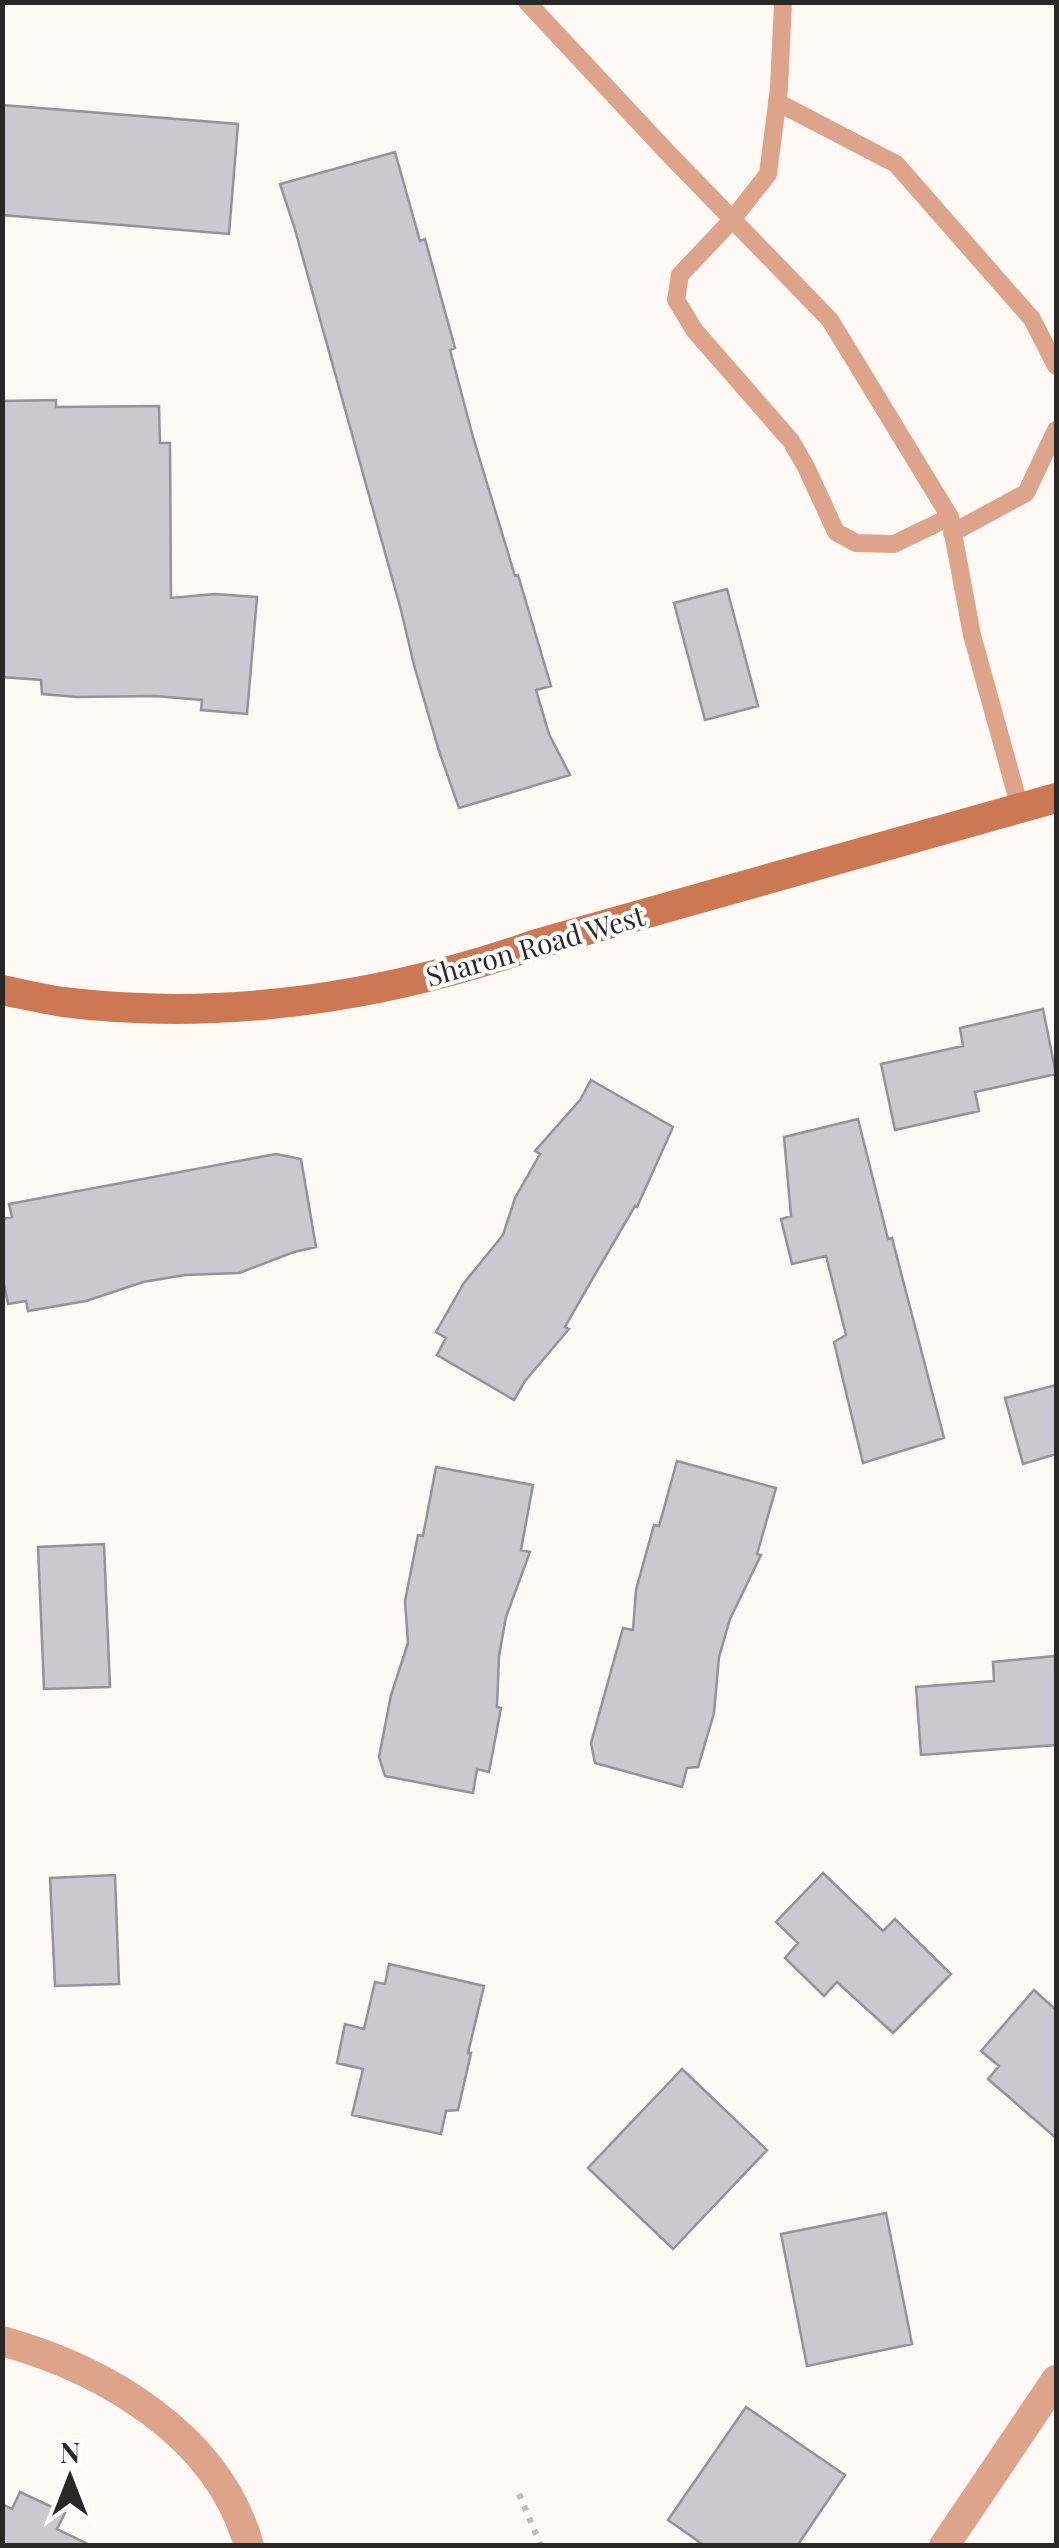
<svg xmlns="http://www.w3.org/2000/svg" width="1059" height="2548" font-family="'Playfair Display',serif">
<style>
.building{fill:#cbc8cf;stroke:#959299;stroke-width:2.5}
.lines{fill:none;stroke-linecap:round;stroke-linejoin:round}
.path{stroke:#bfbab7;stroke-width:6;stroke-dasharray:5 8;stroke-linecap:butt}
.lane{stroke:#dda48b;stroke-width:18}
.street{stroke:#dda48b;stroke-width:30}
.secondary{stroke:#cb7853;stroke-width:30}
.labels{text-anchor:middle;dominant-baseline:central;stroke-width:8;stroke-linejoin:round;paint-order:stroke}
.street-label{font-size:28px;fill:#2a2826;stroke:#fff}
</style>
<rect width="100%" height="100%" fill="#fff9f5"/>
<!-- building -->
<path class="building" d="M 2,105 L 238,124 L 229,234 L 2,215 Z
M 395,152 L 420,241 L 425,239 L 455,348 L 450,350 L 473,437 L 515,576 L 518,575 L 551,686 L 536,690 L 549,734 L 570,775 L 459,808 L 439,751 L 414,665 L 401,610 L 294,226 L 280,184 Z
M 56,400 L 56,407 L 159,406 L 160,443 L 170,443 L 171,598 L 215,594 L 257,597 L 247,714 L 201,710 L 202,700 L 155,696 L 77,697 L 42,694 L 41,680 L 2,677 L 2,401 Z
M 727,589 L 758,706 L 705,720 L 674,603 Z
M 1043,1009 L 1056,1074 L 975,1092 L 979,1111 L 895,1130 L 881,1064 L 963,1046 L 960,1028 Z
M 591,1080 L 673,1127 L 637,1207 L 635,1206 L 590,1283 L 565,1327 L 569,1329 L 525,1381 L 514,1400 L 437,1355 L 446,1338 L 436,1332 L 464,1283 L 503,1235 L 515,1198 L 540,1154 L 535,1151 L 580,1100 Z
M 858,1119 L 888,1239 L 892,1238 L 944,1438 L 863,1463 L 834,1342 L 846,1335 L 826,1256 L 792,1264 L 781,1219 L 791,1216 L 784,1137 Z
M 276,1154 L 301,1159 L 316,1247 L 294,1252 L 239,1273 L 185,1275 L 143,1282 L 86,1301 L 28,1311 L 26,1301 L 8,1304 L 2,1274 L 2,1219 L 12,1217 L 9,1204 Z
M 1056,1385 L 1056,1454 L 1023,1464 L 1005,1398 Z
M 677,1461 L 776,1488 L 757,1554 L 761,1555 L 730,1619 L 719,1657 L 714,1713 L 698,1767 L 687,1768 L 682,1787 L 595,1763 L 591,1743 L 623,1628 L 633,1630 L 636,1590 L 654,1525 L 659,1526 Z
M 436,1467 L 533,1485 L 521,1550 L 530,1552 L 506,1617 L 499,1656 L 497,1707 L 501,1708 L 489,1772 L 477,1769 L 473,1793 L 385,1776 L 379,1757 L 391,1695 L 408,1643 L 405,1601 L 418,1535 L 423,1536 Z
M 104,1544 L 110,1687 L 44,1689 L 38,1547 Z
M 1055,1656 L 1056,1745 L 921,1755 L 916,1687 L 994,1681 L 993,1662 Z
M 823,1873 L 883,1931 L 895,1919 L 951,1974 L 893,2033 L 837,1982 L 824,1996 L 785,1958 L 798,1943 L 776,1922 Z
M 115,1875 L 119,1984 L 55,1986 L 50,1878 Z
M 389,1964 L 484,1986 L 468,2053 L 471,2053 L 458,2110 L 446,2111 L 441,2134 L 352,2115 L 363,2069 L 337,2063 L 345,2024 L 364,2029 L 375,1982 L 385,1984 Z
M 1034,1990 L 1056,2010 L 1056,2138 L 988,2079 L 999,2066 L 981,2051 Z
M 682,2069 L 767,2150 L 673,2249 L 588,2168 Z
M 886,2213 L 912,2344 L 807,2366 L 781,2234 Z
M 746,2407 L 845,2475 L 797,2546 L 705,2546 L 668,2520 Z
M 20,2492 L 65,2513 L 57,2529 L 92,2546 L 2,2546 L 2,2504 L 12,2509 Z"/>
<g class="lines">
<!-- path -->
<path class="path" d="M 519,2494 L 541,2546"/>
<!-- lane -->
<path class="lane" d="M 527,2 L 667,152 L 830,320 L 950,517 L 972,635 L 1020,808
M 783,2 L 779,88 L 768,174 L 732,220 L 680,275 L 676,300 L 695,331 L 791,441 L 806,467 L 836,532 L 856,543 L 894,544 L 950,517
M 777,102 L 896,164 L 1032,319 L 1056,366
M 952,533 L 1026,493 L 1056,430"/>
<!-- street -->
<path class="street" d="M 2,2341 C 106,2370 219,2436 249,2546
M 944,2546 L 1056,2380"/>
<!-- secondary -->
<path class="secondary" d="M 2,990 C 22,994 43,999 63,1002 C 223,1022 386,997 537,944 L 1056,798"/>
</g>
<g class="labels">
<!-- street labels -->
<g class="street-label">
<text transform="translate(535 945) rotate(-16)">Sharon Road West</text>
</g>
</g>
<!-- border -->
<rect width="1059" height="2548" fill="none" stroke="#2a2826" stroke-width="10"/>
<!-- north arrow -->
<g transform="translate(70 2478)" stroke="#ffffff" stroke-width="8" paint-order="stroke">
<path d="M0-8L18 38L0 25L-18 38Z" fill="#2a2826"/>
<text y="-15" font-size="28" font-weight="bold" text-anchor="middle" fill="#2a2826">N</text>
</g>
</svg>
